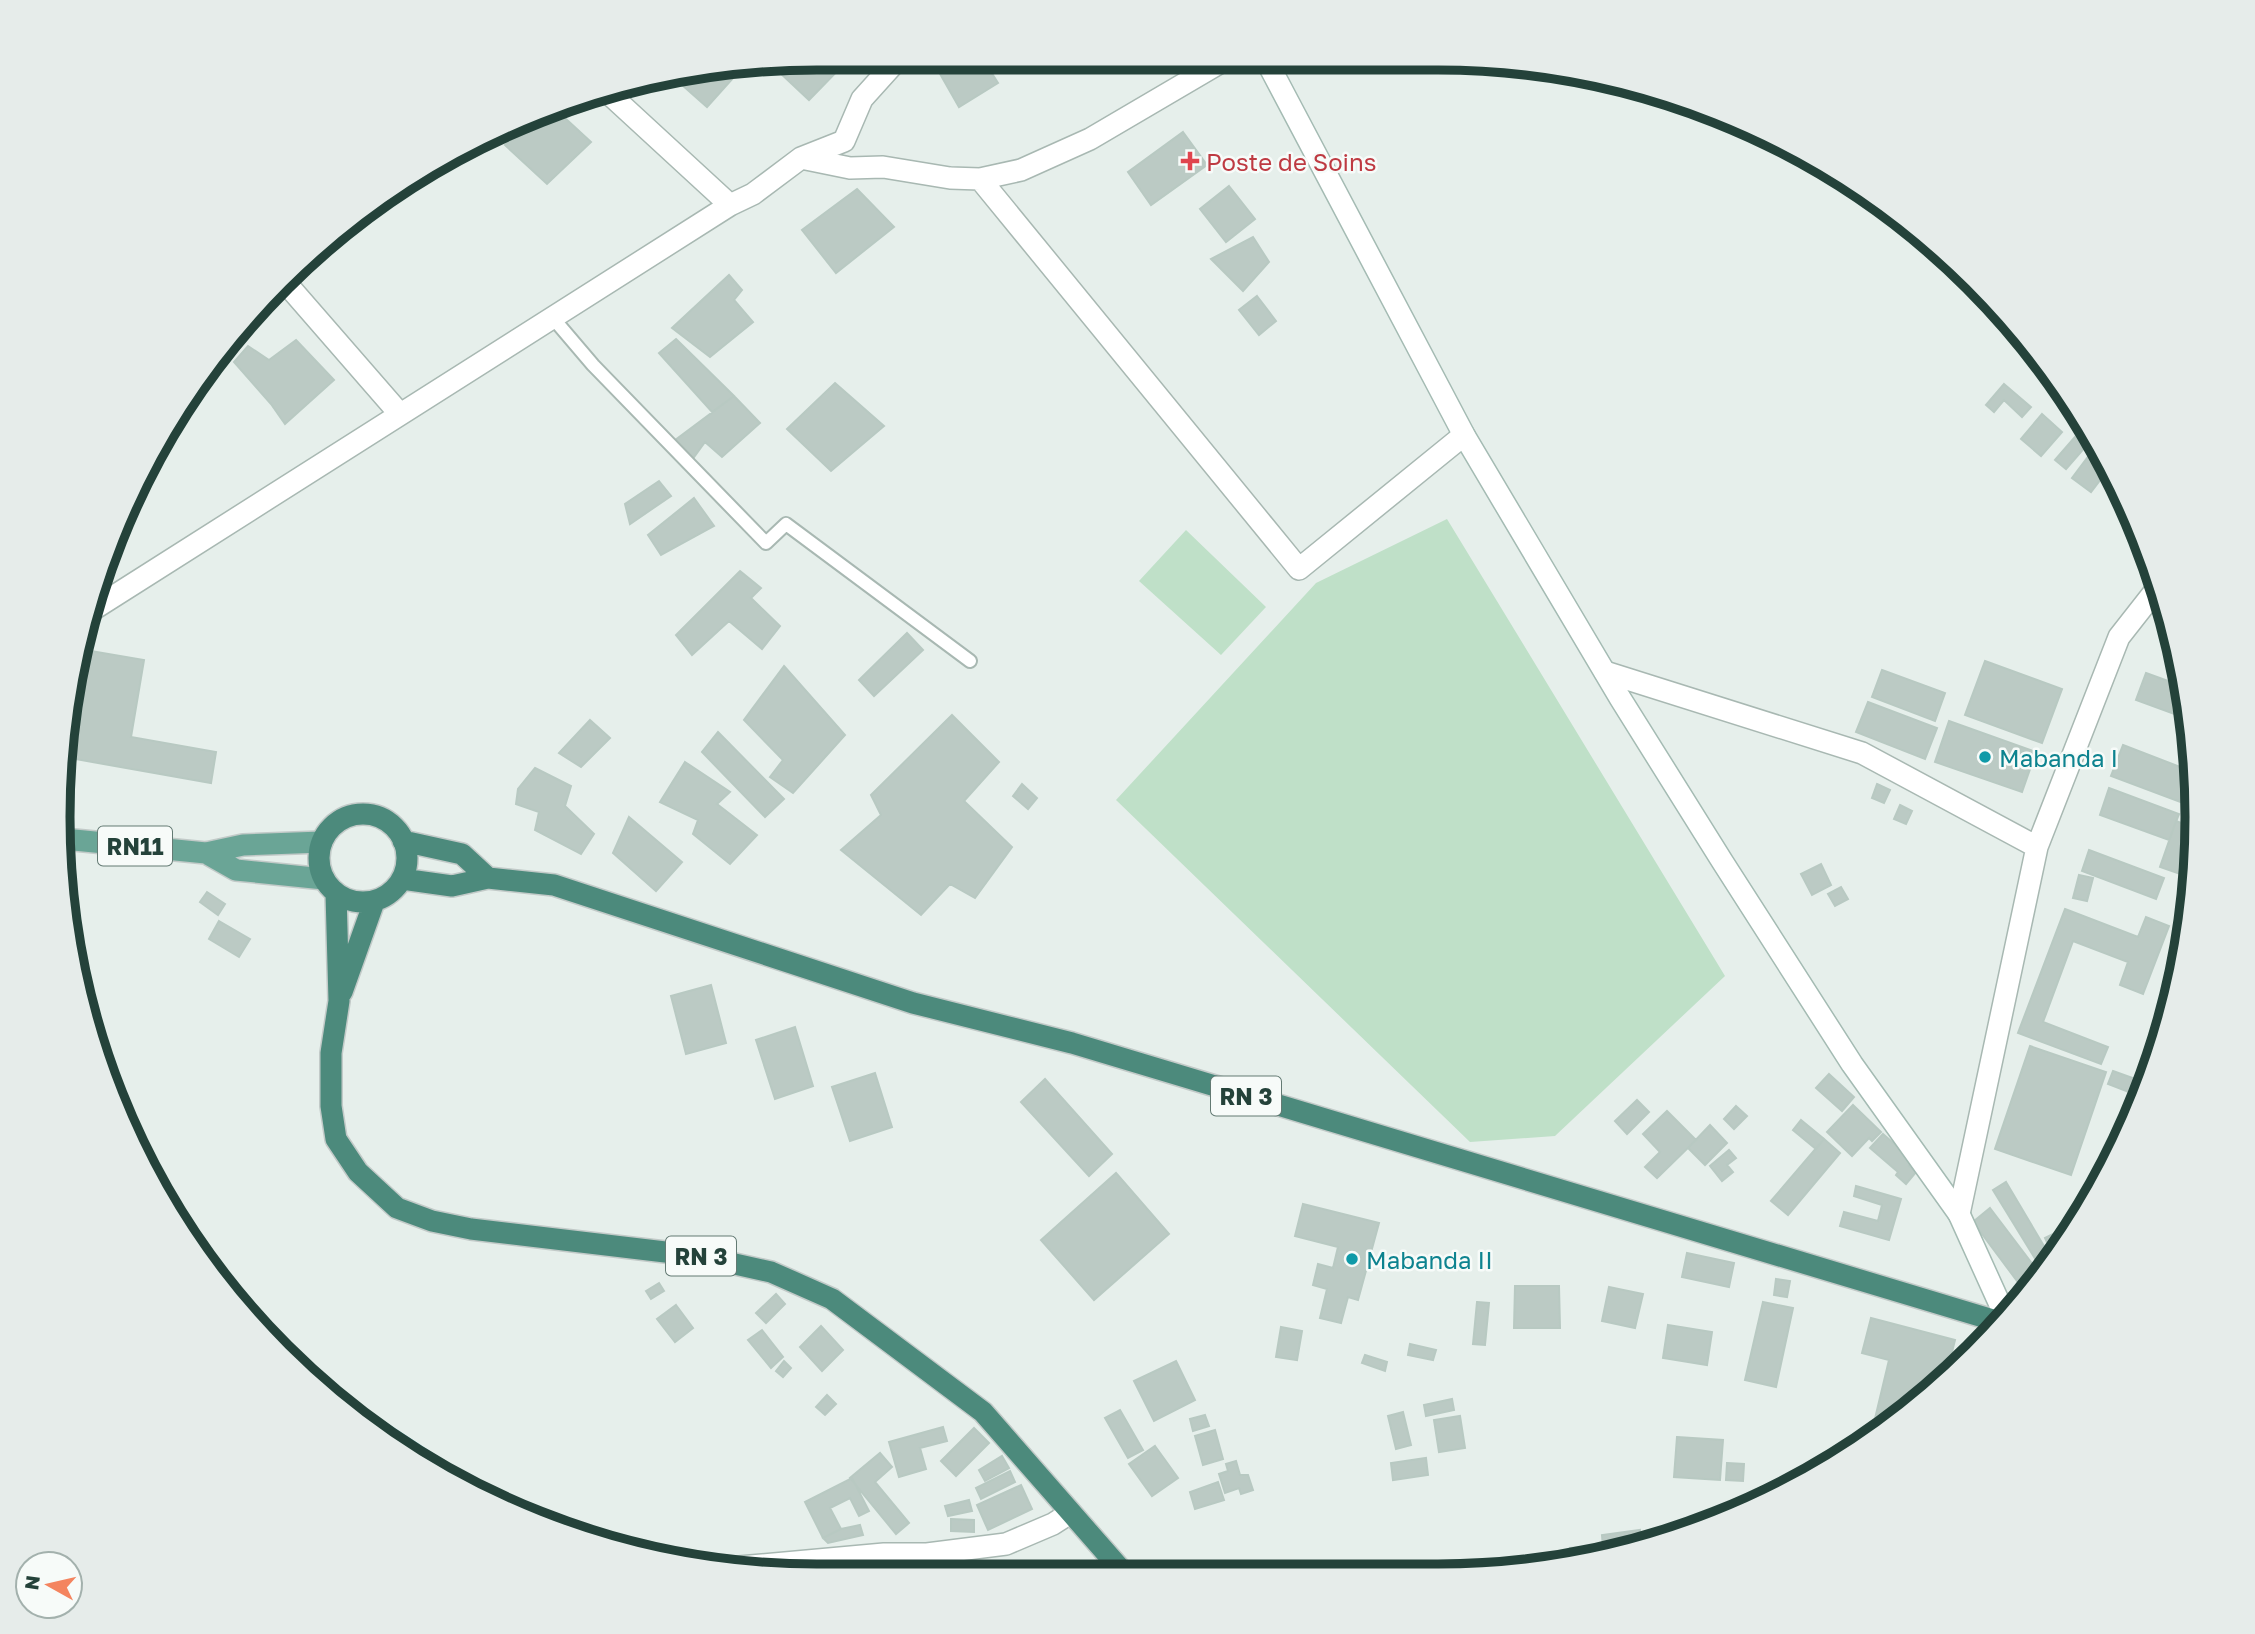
<svg xmlns="http://www.w3.org/2000/svg" width="2255" height="1634" font-family="'Golos Text',sans-serif">
<style>
.green{fill:#bfe0c8}
.lines{fill:none;stroke-linecap:round;stroke-linejoin:round}
.stream{stroke:#8ec9d4;stroke-width:7}
.building{fill:#bbcac4;stroke:#b8c9c2;stroke-width:2}
.service-casing{stroke:#a8b8b2;stroke-width:16}
.minor-casing{stroke:#a8b8b2;stroke-width:24}
.secondary-casing{stroke:#a4bbb3;stroke-width:24}
.primary-casing{stroke:#c2cac8;stroke-width:24}
.trunk-casing{stroke:#c2cac8;stroke-width:24}
.service{stroke:#fff;stroke-width:12}
.minor{stroke:#fff;stroke-width:21}
.secondary{stroke:#fff;stroke-width:21}
.primary{stroke:#6aa596;stroke-width:21}
.trunk{stroke:#4c8a7c;stroke-width:21}
.health-dot{fill:#e0444e;stroke:#f7fbf9;stroke-width:2.5}
.culture-dot{fill:#0f9aa8;stroke:#f7fbf9;stroke-width:2.5}
.labels{text-anchor:middle;dominant-baseline:central;stroke-width:5;stroke-linejoin:round;paint-order:stroke}
.shield{fill:#f7fbf9;stroke:#637a73;stroke-width:2}
.shield-label{font-size:23px;font-weight:bold;fill:#24423a}
.health-label{font-size:24px;fill:#be3a42;stroke:#f7fbf9;text-anchor:start}
.culture-label{font-size:24px;fill:#0d838f;stroke:#f7fbf9;text-anchor:start}
.rim{fill:none;stroke:#24423a;stroke-width:9}
</style>
<rect width="100%" height="100%" fill="#e6efeb"/>
<!-- green -->
<path class="green" d="M 1447,519 L 1725,976 L 1555,1136 L 1470,1142 L 1116,800 L 1316,583 Z
M 1186,530 L 1266,607 L 1221,655 L 1139,581 Z"/>
<g class="lines">
<!-- stream -->
<path class="stream" d="M 315,1380 L 517,1512"/>
</g>
<!-- building -->
<path class="building" d="M 817,58 L 850,58 L 809,100 L 779,72 L 787,62 Z
M 931,58 L 982,58 L 998,83 L 959,107 Z
M 742,68 L 707,107 L 673,77 Z
M 643,81 L 629,97 L 616,85 L 620,84 Z
M 553,107 L 591,142 L 547,184 L 505,145 L 543,110 Z
M 1183,132 L 1207,165 L 1151,205 L 1128,172 Z
M 1229,186 L 1255,219 L 1226,242 L 1200,209 Z
M 857,189 L 894,227 L 836,273 L 802,230 Z
M 361,216 L 364,219 L 317,262 L 312,258 Z
M 1253,237 L 1269,262 L 1243,291 L 1211,259 Z
M 729,275 L 742,290 L 734,300 L 753,322 L 710,357 L 672,328 Z
M 1257,296 L 1276,321 L 1259,335 L 1239,310 Z
M 676,339 L 734,396 L 712,412 L 659,353 Z
M 296,340 L 334,380 L 285,424 L 271,404 L 234,362 L 248,346 L 269,360 Z
M 835,383 L 884,426 L 831,471 L 787,429 Z
M 2004,384 L 2031,407 L 2022,417 L 2004,400 L 1994,412 L 1986,405 Z
M 734,396 L 760,423 L 722,457 L 705,442 L 692,460 L 674,441 Z
M 2042,414 L 2062,432 L 2041,456 L 2021,439 Z
M 2075,437 L 2086,446 L 2066,469 L 2055,460 Z
M 2093,450 L 2110,467 L 2091,492 L 2072,478 Z
M 659,481 L 671,496 L 630,524 L 625,504 Z
M 694,498 L 714,526 L 661,555 L 648,535 Z
M 740,571 L 761,588 L 751,598 L 780,626 L 762,649 L 729,621 L 692,655 L 676,635 Z
M 907,633 L 923,650 L 874,696 L 859,680 Z
M 85,650 L 144,660 L 131,737 L 216,752 L 211,783 L 64,757 L 64,718 L 72,718 Z
M 1985,661 L 2062,689 L 2042,743 L 1965,715 Z
M 784,666 L 845,735 L 793,793 L 770,777 L 783,760 L 744,720 Z
M 1882,670 L 1945,693 L 1935,721 L 1872,697 Z
M 2146,673 L 2182,686 L 2188,719 L 2136,700 Z
M 1868,702 L 1937,728 L 1925,759 L 1856,732 Z
M 952,715 L 999,762 L 964,801 L 1012,847 L 975,898 L 950,884 L 921,915 L 841,850 L 881,815 L 871,795 Z
M 590,720 L 610,738 L 581,767 L 559,753 Z
M 1949,721 L 2036,752 L 2022,792 L 1935,762 Z
M 718,732 L 784,799 L 765,817 L 702,752 Z
M 2123,745 L 2188,770 L 2185,775 L 2195,779 L 2194,807 L 2111,776 Z
M 685,762 L 730,792 L 717,804 L 757,835 L 730,864 L 693,834 L 698,820 L 660,802 Z
M 535,768 L 571,786 L 565,806 L 594,834 L 581,854 L 535,830 L 539,812 L 516,804 L 518,789 Z
M 1022,784 L 1037,798 L 1028,809 L 1013,796 Z
M 1877,784 L 1890,790 L 1884,803 L 1872,798 Z
M 2109,788 L 2179,814 L 2169,840 L 2100,815 Z
M 1900,805 L 1912,811 L 1906,824 L 1894,819 Z
M 629,817 L 682,862 L 656,891 L 613,853 Z
M 2176,821 L 2194,828 L 2193,857 L 2186,876 L 2160,867 Z
M 2089,850 L 2164,878 L 2156,899 L 2082,871 Z
M 1821,864 L 1831,885 L 1812,895 L 1801,874 Z
M 2079,875 L 2093,878 L 2087,901 L 2073,898 Z
M 1841,887 L 1848,899 L 1835,906 L 1828,894 Z
M 207,892 L 225,904 L 218,915 L 200,902 Z
M 2065,909 L 2138,937 L 2146,917 L 2169,926 L 2143,994 L 2120,985 L 2128,962 L 2073,941 L 2043,1022 L 2108,1047 L 2101,1064 L 2018,1033 Z
M 219,921 L 250,939 L 239,957 L 209,939 Z
M 711,985 L 726,1043 L 686,1054 L 671,996 Z
M 795,1027 L 813,1086 L 775,1099 L 756,1040 Z
M 2030,1046 L 2106,1072 L 2071,1175 L 1995,1149 Z
M 2113,1071 L 2144,1082 L 2139,1096 L 2108,1084 Z
M 875,1073 L 892,1127 L 850,1141 L 832,1087 Z
M 1829,1074 L 1854,1097 L 1842,1111 L 1816,1088 Z
M 1045,1079 L 1112,1154 L 1089,1176 L 1021,1102 Z
M 1637,1100 L 1649,1112 L 1627,1134 L 1615,1121 Z
M 1853,1105 L 1881,1132 L 1872,1141 L 1869,1138 L 1852,1156 L 1827,1132 Z
M 1736,1106 L 1747,1116 L 1734,1129 L 1724,1119 Z
M 1667,1111 L 1696,1140 L 1657,1178 L 1645,1167 L 1660,1152 L 1643,1134 Z
M 1801,1120 L 1824,1139 L 1816,1149 L 1793,1130 Z
M 1710,1125 L 1727,1143 L 1705,1165 L 1688,1148 Z
M 1883,1134 L 1914,1161 L 1909,1166 L 1916,1172 L 1906,1184 L 1896,1175 L 1898,1172 L 1870,1148 Z
M 1824,1139 L 1840,1153 L 1788,1215 L 1771,1201 Z
M 1729,1150 L 1736,1158 L 1727,1165 L 1733,1172 L 1722,1181 L 1710,1166 Z
M 1116,1173 L 1169,1234 L 1094,1300 L 1041,1240 Z
M 2006,1182 L 2051,1258 L 2042,1270 L 1993,1190 Z
M 1856,1186 L 1901,1199 L 1889,1240 L 1840,1226 L 1844,1212 L 1878,1221 L 1882,1205 L 1854,1196 Z
M 1303,1204 L 1379,1223 L 1358,1300 L 1348,1297 L 1341,1323 L 1320,1318 L 1327,1289 L 1313,1285 L 1318,1264 L 1333,1268 L 1338,1247 L 1295,1236 Z
M 1990,1208 L 2040,1274 L 2023,1289 L 1973,1222 Z
M 2067,1227 L 2070,1232 L 2052,1253 L 2045,1238 Z
M 1687,1253 L 1734,1263 L 1729,1287 L 1682,1277 Z
M 1776,1279 L 1790,1281 L 1787,1297 L 1774,1295 Z
M 659,1283 L 664,1291 L 651,1299 L 646,1291 Z
M 1515,1286 L 1559,1286 L 1560,1328 L 1514,1328 Z
M 1609,1287 L 1643,1294 L 1635,1328 L 1602,1321 Z
M 776,1294 L 785,1304 L 766,1323 L 756,1313 Z
M 1477,1302 L 1489,1303 L 1485,1345 L 1473,1344 Z
M 1763,1302 L 1793,1308 L 1776,1387 L 1745,1380 Z
M 676,1305 L 693,1328 L 675,1342 L 657,1319 Z
M 1871,1318 L 1955,1340 L 1946,1376 L 1901,1419 L 1883,1429 L 1873,1427 L 1889,1360 L 1862,1353 Z
M 1668,1325 L 1712,1332 L 1707,1365 L 1663,1358 Z
M 821,1326 L 843,1350 L 822,1371 L 800,1347 Z
M 1281,1327 L 1302,1331 L 1297,1360 L 1276,1357 Z
M 762,1330 L 783,1357 L 771,1368 L 748,1340 Z
M 1410,1344 L 1436,1350 L 1433,1360 L 1408,1355 Z
M 1365,1355 L 1387,1362 L 1385,1371 L 1362,1363 Z
M 784,1361 L 791,1368 L 783,1377 L 776,1371 Z
M 1176,1361 L 1195,1400 L 1154,1421 L 1134,1381 Z
M 827,1395 L 836,1404 L 825,1415 L 816,1407 Z
M 1452,1399 L 1454,1410 L 1426,1416 L 1424,1405 Z
M 1120,1410 L 1143,1450 L 1128,1458 L 1105,1418 Z
M 1403,1412 L 1411,1445 L 1396,1449 L 1388,1416 Z
M 1205,1415 L 1209,1426 L 1193,1431 L 1190,1419 Z
M 1460,1416 L 1465,1448 L 1439,1452 L 1434,1420 Z
M 943,1427 L 947,1441 L 920,1448 L 926,1469 L 899,1477 L 889,1442 Z
M 974,1428 L 989,1443 L 956,1476 L 941,1461 Z
M 1215,1430 L 1223,1459 L 1203,1465 L 1195,1436 Z
M 1677,1437 L 1723,1440 L 1720,1480 L 1674,1477 Z
M 1155,1446 L 1178,1478 L 1152,1496 L 1129,1464 Z
M 880,1453 L 892,1467 L 875,1482 L 909,1523 L 896,1534 L 850,1478 Z
M 1002,1456 L 1009,1468 L 985,1481 L 979,1470 Z
M 1426,1458 L 1428,1475 L 1393,1480 L 1391,1463 Z
M 1236,1461 L 1240,1475 L 1248,1475 L 1253,1490 L 1241,1494 L 1239,1488 L 1225,1493 L 1219,1474 L 1228,1471 L 1226,1464 Z
M 1727,1463 L 1744,1464 L 1743,1481 L 1726,1480 Z
M 1010,1471 L 1015,1482 L 981,1499 L 976,1488 Z
M 852,1478 L 869,1511 L 859,1516 L 850,1498 L 830,1508 L 841,1529 L 823,1538 L 805,1502 Z
M 1218,1482 L 1224,1500 L 1195,1509 L 1190,1492 Z
M 1780,1483 L 1781,1488 L 1765,1497 L 1763,1486 Z
M 1021,1485 L 1032,1509 L 988,1530 L 977,1505 Z
M 969,1500 L 972,1511 L 948,1516 L 945,1506 Z
M 951,1519 L 974,1520 L 974,1532 L 951,1531 Z
M 860,1525 L 863,1535 L 828,1543 L 823,1538 L 841,1529 Z
M 1640,1530 L 1641,1542 L 1603,1547 L 1602,1535 Z
M 1599,1546 L 1600,1553 L 1571,1561 L 1570,1548 Z"/>
<g class="lines">
<!-- service casing -->
<g class="service-casing">
<path id="service" d="M 553,318 L 593,365 L 766,543 L 786,524 L 970,661"/>
</g>
<!-- minor casing -->
<g class="minor-casing">
<path id="minor" d="M 604,89 L 730,205
M 801,158 L 850,168 L 883,167 L 950,178 L 980,179 L 1021,170 L 1090,139 L 1228,58
M 980,179 L 1299,569 L 1464,435
M 285,282 L 399,413
M 89,612 L 730,205 L 753,194 L 801,158 L 844,141 L 862,99 L 899,58
M 1605,672 L 1862,753 L 2037,847
M 1959,1214 L 2037,847 L 2119,637 L 2159,586
M 728,1568 L 884,1554 L 927,1554 L 1006,1544 L 1053,1524 L 1070,1513"/>
</g>
<!-- secondary casing -->
<g class="secondary-casing">
<path id="secondary" d="M 1265,58 L 1464,435 L 1620,698 L 1722,861 L 1852,1064 L 1959,1214 L 2007,1320"/>
</g>
<!-- primary casing -->
<g class="primary-casing">
<path id="primary" d="M 64,839 L 206,853 L 243,845 L 322,842
M 206,853 L 236,870 L 324,879"/>
</g>
<!-- trunk casing -->
<g class="trunk-casing">
<path id="trunk" d="M319 858a44 44 0 1 1 88 0a44 44 0 1 1-88 0Z
M 403,841 L 462,854 L 488,878
M 402,879 L 452,886 L 488,878 L 554,885 L 913,1003 L 1072,1043 L 2003,1323
M 336,894 L 339,1001 L 331,1053 L 331,1106 L 336,1139 L 358,1172 L 397,1208 L 432,1221 L 471,1229 L 699,1256 L 771,1272 L 832,1299 L 983,1412 L 1123,1572
M 342,992 L 374,902"/>
</g>
<!-- service -->
<use href="#service" class="service"/>
<!-- minor -->
<use href="#minor" class="minor"/>
<!-- secondary -->
<use href="#secondary" class="secondary"/>
<!-- primary -->
<use href="#primary" class="primary"/>
<!-- trunk -->
<use href="#trunk" class="trunk"/>
</g>
<!-- markers -->
<path class="health-dot" d="M1186.5 150.5h7v7h7v7h-7v7h-7v-7h-7v-7h7z"/>
<g class="culture-dot">
<circle cx="1985" cy="757" r="7"/>
<circle cx="1352" cy="1259" r="7"/>
</g>
<g class="labels">
<!-- shield labels -->
<g class="shield">
<rect x="98" y="826.5" width="74" height="39" rx="5"/>
<rect x="1211" y="1076.5" width="70" height="39" rx="5"/>
<rect x="666" y="1236.5" width="70" height="39" rx="5"/>
</g>
<g class="shield-label">
<text x="135" y="846">RN11</text>
<text x="1246" y="1096">RN 3</text>
<text x="701" y="1256">RN 3</text>
</g>
<!-- health labels -->
<g class="health-label">
<text x="1206" y="161">Poste de Soins</text>
</g>
<!-- culture labels -->
<g class="culture-label">
<text x="1999" y="757">Mabanda I</text>
<text x="1366" y="1259">Mabanda II</text>
</g>
</g>
<!-- crop -->
<path d="M0 0H2255V1634H0ZM817 70H1438A747 747 0 0 1 2185 817V817A747 747 0 0 1 1438 1564H817A747 747 0 0 1 70 817V817A747 747 0 0 1 817 70Z" fill="#e6ecea" fill-rule="evenodd"/>
<path class="rim" d="M817 70H1438A747 747 0 0 1 2185 817V817A747 747 0 0 1 1438 1564H817A747 747 0 0 1 70 817V817A747 747 0 0 1 817 70Z"/>
<!-- north arrow -->
<g transform="translate(49 1585) rotate(278)"><circle r="33" fill="#f7fbf9" stroke="#a3b1ad" stroke-width="2"/>
<path d="M0-5L12 26L0 18L-12 26Z" fill="#f4845f"/>
<text y="-10" font-size="19" font-weight="bold" text-anchor="middle" fill="#24423a">N</text>
</g>
</svg>
